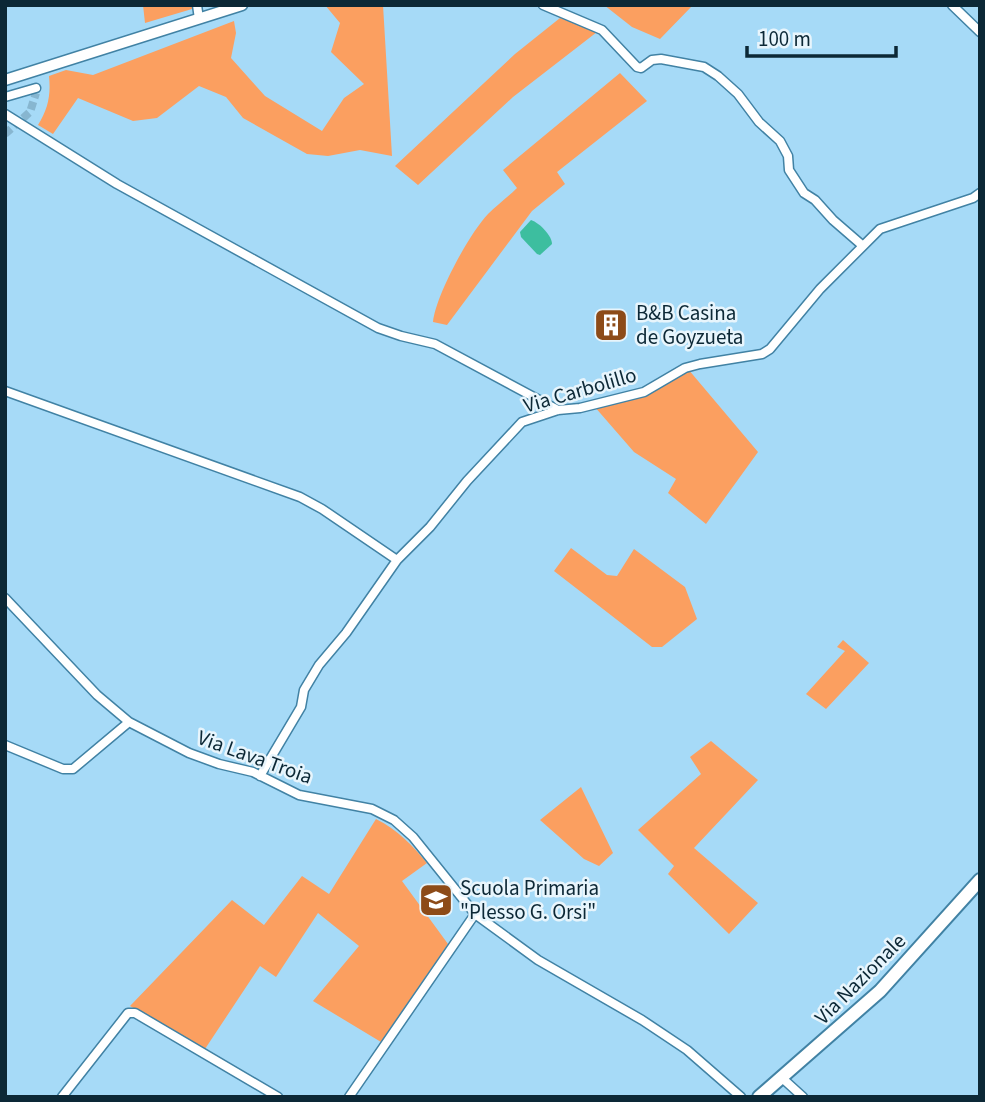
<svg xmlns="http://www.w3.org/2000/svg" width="985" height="1102" font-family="'Source Sans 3',sans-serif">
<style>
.green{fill:#fb9f60}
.water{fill:#3dbe9f}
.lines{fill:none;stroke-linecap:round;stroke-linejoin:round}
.minor-tunnel{stroke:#87b6d0;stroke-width:8;stroke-dasharray:8 4;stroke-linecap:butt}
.minor-casing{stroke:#4182a4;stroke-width:11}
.tertiary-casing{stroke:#4182a4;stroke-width:13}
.primary-casing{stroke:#4182a4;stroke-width:16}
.minor{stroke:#fff;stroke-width:8}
.tertiary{stroke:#fff;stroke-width:10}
.primary{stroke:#fff;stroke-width:12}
.labels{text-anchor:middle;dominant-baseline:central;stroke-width:5;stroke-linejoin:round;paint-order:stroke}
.poi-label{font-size:21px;fill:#0c2836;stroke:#e8f5fc;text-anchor:start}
.street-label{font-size:21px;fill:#0c2836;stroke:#e8f5fc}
</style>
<rect width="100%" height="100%" fill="#a6daf7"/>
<!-- green -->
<path class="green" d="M 143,5 L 194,5 L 192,9 L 145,23 Z
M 325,5 L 383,5 L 392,156 L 360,150 L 328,156 L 307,154 L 243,118 L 226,97 L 199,86 L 157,118 L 133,121 L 78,98 L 53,134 L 38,125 C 48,109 51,95 49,76 L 66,70 L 93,75 L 234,21 L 236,33 L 231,58 L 265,96 L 322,131 L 344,98 L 364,84 L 331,52 L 340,23 Z
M 604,5 L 693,5 L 660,39 L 632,27 Z
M 560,18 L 597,32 L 513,97 L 418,185 L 395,166 L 515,54 Z
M 620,73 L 647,101 L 557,172 L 565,184 L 532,211 L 447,325 L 433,322 C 436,295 469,234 488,214 C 497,205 508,197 517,188 L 503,170 Z
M 688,369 L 758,452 L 706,524 L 668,493 L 676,479 L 634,452 L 594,406 L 642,395 Z
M 571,548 L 607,575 L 617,576 L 634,549 L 685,587 L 697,619 L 662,647 L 652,647 L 554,571 Z
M 843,640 L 869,663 L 826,709 L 806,694 L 845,651 L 837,647 Z
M 711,741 L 758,780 L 694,848 L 758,903 L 729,934 L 668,874 L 674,866 L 638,830 L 701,774 L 690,757 Z
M 581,787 L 613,853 L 599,866 L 584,859 L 540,820 Z
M 376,819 C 398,830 412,845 427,863 L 402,881 L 448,944 L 381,1042 L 313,1001 L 359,946 L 318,913 L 276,977 L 260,966 L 205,1049 L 130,1006 L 232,900 L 264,925 L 302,876 L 329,894 Z"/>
<!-- water -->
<path class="water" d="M 531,220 C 540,223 552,236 552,244 L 540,255 L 537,254 L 521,237 L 520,232 Z"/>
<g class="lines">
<!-- minor-tunnel -->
<path class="minor-tunnel" d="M 5,134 L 30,112 L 36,93"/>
<!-- minor casing -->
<g class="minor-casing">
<path id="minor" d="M 197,5 L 199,19
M 543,5 L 602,30 L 637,67 L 641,68 L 652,60 L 661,59 L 704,67 L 718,76 L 738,94 L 759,122 L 780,141 L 788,156 L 789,170 L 804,193 L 815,200 L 833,220 L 863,246
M 952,5 L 980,32
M 5,97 L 36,88
M 5,114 L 117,184 L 378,328 L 401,336 L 435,344 L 558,410
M 5,391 L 300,497 L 322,509 L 397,560
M 5,598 L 97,695 L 129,722 L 189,753 L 219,764 L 253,772 L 299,795 L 372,809 L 394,820 L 413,837 L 475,914 L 538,960 L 642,1020 L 687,1050 L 741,1097
M 5,745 L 63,769 L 73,769 L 129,722
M 260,776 L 301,707 L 304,690 L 319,665 L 346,633 L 397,560 L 430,527 L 467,481 L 522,422 L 558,410 L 580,408 L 644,392 L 685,368 L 700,364 L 762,354 L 770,349 L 820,289 L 880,229 L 973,198 L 980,193
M 781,1077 L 803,1097
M 62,1097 L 128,1013 L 135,1013 L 278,1097
M 349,1097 L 475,914"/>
</g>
<!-- tertiary casing -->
<g class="tertiary-casing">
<path id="tertiary" d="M 5,80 L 242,5"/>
</g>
<!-- primary casing -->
<g class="primary-casing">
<path id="primary" d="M 759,1097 L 880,991 L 980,880"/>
</g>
<!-- minor -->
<use href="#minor" class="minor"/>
<!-- tertiary -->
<use href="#tertiary" class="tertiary"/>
<!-- primary -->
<use href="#primary" class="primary"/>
</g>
<!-- icons -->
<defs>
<g id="building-square" transform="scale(1.75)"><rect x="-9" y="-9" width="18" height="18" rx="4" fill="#8d4b18" stroke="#e8f5fc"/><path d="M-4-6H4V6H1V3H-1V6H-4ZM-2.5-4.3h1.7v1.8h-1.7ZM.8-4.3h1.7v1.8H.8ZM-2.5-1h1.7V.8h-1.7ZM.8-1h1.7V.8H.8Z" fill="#fff"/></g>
<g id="school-square" transform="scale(1.75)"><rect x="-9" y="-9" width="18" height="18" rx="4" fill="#8d4b18" stroke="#e8f5fc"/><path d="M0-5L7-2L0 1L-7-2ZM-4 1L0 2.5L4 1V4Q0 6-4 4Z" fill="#fff"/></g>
</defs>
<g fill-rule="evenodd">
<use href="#building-square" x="611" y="325"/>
<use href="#school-square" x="436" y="900"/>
</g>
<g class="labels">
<!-- poi labels -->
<g class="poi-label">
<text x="636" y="313">B&amp;B Casina<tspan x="636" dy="24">de Goyzueta</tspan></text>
<text x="460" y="888">Scuola Primaria<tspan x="460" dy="24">"Plesso G. Orsi"</tspan></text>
</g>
<!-- street labels -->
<g class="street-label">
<text transform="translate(580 390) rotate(-16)">Via Carbolillo</text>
<text transform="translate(255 757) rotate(20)">Via Lava Troia</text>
<text transform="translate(860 979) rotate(-45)">Via Nazionale</text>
</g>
</g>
<!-- border -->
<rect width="985" height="1102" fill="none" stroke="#0c2836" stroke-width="14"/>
<!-- scale -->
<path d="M747 46v10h149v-10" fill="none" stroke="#0c2836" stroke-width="3.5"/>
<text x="758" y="46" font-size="21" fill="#0c2836" stroke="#e8f5fc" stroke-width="5" paint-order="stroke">100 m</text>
</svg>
